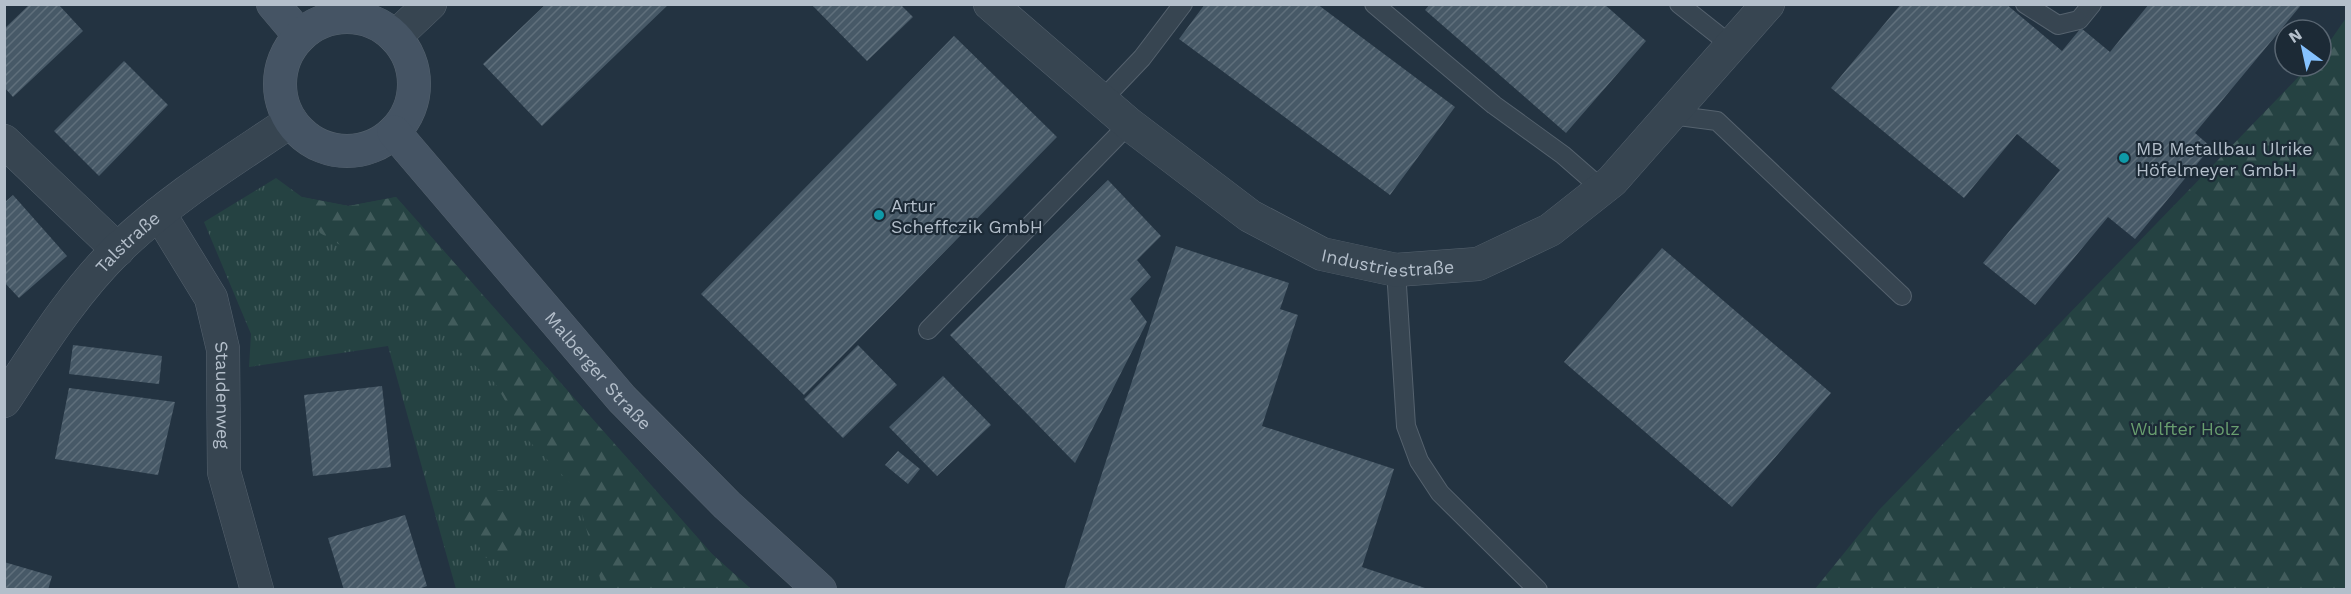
<svg xmlns="http://www.w3.org/2000/svg" width="2351" height="594" font-family="'Work Sans',sans-serif">
<style>
.grass{fill:url(#grass-tufts)}
.forest{fill:url(#forest-firs)}
.building{fill:url(#building-hatch)}
.lines{fill:none;stroke-linecap:round;stroke-linejoin:round}
.lane-casing{stroke:#55626e;stroke-width:20}
.street-casing{stroke:#55626e;stroke-width:34}
.secondary-casing{stroke:#55626e;stroke-width:34}
.lane{stroke:#374551;stroke-width:18}
.street{stroke:#374551;stroke-width:33}
.secondary{stroke:#455464;stroke-width:33}
.culture-dot{fill:#0f9aa8;stroke:#1c2a36;stroke-width:2}
.labels{text-anchor:middle;dominant-baseline:central;stroke-width:4.5;stroke-linejoin:round;paint-order:stroke}
.poi-label{font-size:18px;fill:#b4bfcb;stroke:#1c2a36;text-anchor:start}
.street-label{font-size:18px;fill:#b4bfcb;stroke:#1c2a36}
.park-label{font-size:18px;fill:#699e6f;stroke:#1c2a36}
</style>
<defs>
<pattern id="grass-tufts" width="24" height="20" patternUnits="userSpaceOnUse" patternTransform="scale(1.5)"><rect width="24" height="20" fill="#254242"/><path d="M3 7l-1-3M5 7V3M7 7l1-3M15 17l-1-3M17 17v-4M19 17l1-3" fill="none" stroke="#425c5c"/></pattern>
<pattern id="forest-firs" width="22" height="20" patternUnits="userSpaceOnUse" patternTransform="scale(1.5)"><rect width="22" height="20" fill="#254242"/><path d="M5 1l3.5 6h-7zM16 11l3.5 6h-7z" fill="#425c5c"/></pattern>
<pattern id="building-hatch" width="6" height="6" patternUnits="userSpaceOnUse" patternTransform="scale(1.5)"><rect width="6" height="6" fill="#475967"/><path d="M-1 1l2-2M0 6l6-6M5 7l2-2" fill="none" stroke="#5f6f7b"/></pattern>
</defs>
<rect width="100%" height="100%" fill="#233341"/>
<!-- grass -->
<path class="grass" d="M 276,178 L 302,197 L 348,206 L 396,197 L 712,554 L 751,589 L 456,589 L 388,346 L 249,367 L 251,334 L 204,222 Z"/>
<!-- forest -->
<path class="forest" d="M 2346,18 L 2346,589 L 1815,589 L 1879,510 L 2309,66 L 2321,66 L 2321,54 Z
M 302,197 L 349,206 L 396,197 L 712,554 L 751,589 L 603,589 L 575,488 L 527,439 L 495,383 L 462,354 L 404,283 L 320,233 Z
M 503,490 L 524,521 L 516,558 L 486,558 L 462,519 L 474,491 Z"/>
<!-- building -->
<path class="building" d="M 30,4 L 58,4 L 83,31 L 13,97 L 4,87 L 4,29 Z
M 546,4 L 669,4 L 542,126 L 483,64 Z
M 811,4 L 900,4 L 913,17 L 867,61 Z
M 1205,4 L 1317,4 L 1455,107 L 1390,195 L 1179,39 Z
M 1430,4 L 1604,4 L 1646,41 L 1566,133 L 1425,10 Z
M 1901,4 L 2006,4 L 2062,51 L 2081,28 L 2110,52 L 2149,4 L 2302,4 L 2195,133 L 2211,147 L 2135,239 L 2108,217 L 2035,305 L 1983,263 L 2060,170 L 2017,134 L 1964,198 L 1831,88 Z
M 954,36 L 1057,137 L 804,395 L 701,294 Z
M 124,61 L 168,105 L 99,176 L 54,131 Z
M 1108,180 L 1161,236 L 1137,260 L 1151,277 L 1130,299 L 1147,322 L 1075,463 L 950,335 Z
M 13,195 L 67,256 L 19,298 L 4,282 L 4,203 Z
M 1176,246 L 1289,283 L 1280,309 L 1298,315 L 1262,426 L 1394,469 L 1362,567 L 1431,590 L 1064,590 Z
M 1662,248 L 1831,393 L 1732,507 L 1564,362 Z
M 73,345 L 162,356 L 159,384 L 69,374 Z
M 858,345 L 897,385 L 843,438 L 804,399 Z
M 943,376 L 991,425 L 937,476 L 889,427 Z
M 382,386 L 391,467 L 313,476 L 304,395 Z
M 69,388 L 175,402 L 158,475 L 55,459 Z
M 898,451 L 920,469 L 908,484 L 885,465 Z
M 405,515 L 427,586 L 416,590 L 344,590 L 328,538 Z
M 4,562 L 52,576 L 48,590 L 4,590 Z"/>
<g class="lines">
<!-- lane casing -->
<g class="lane-casing">
<path id="lane" d="M 1374,4 L 1494,105 L 1563,155 L 1602,189
M 1679,4 L 1732,46
M 2025,4 L 2058,25 L 2079,20 L 2092,4
M 1102,100 L 1142,58 L 1183,4
M 1671,115 L 1717,121 L 1902,296
M 1396,270 L 1406,426 L 1419,461 L 1440,493 L 1538,590
M 928,330 L 1129,124"/>
</g>
<!-- street casing -->
<g class="street-casing">
<g id="street">
<path id="s1" d="M 990,4 L 1129,124 L 1250,216 L 1322,254 L 1396,270 L 1478,264 L 1550,230 L 1612,181 L 1768,4"/>
<path d="M 395,37 L 430,4"/>
<path d="M 4,141 L 118,250"/>
<path id="s2" d="M 159,213 L 211,298 L 223,349 L 224,472 L 257,590"/>
<path id="s3" d="M 4,401 C 39,348 73,293 119,248 C 171,198 232,161 291,121"/>
</g>
</g>
<!-- secondary casing -->
<g class="secondary-casing">
<g id="secondary">
<path d="M 273,4 L 300,36"/>
<circle cx="347" cy="84" r="67"/>
<path id="s4" d="M 394,132 L 622,399 L 727,505 L 820,590"/>
</g>
</g>
<!-- lane -->
<use href="#lane" class="lane"/>
<!-- street -->
<use href="#street" class="street"/>
<!-- secondary -->
<use href="#secondary" class="secondary"/>
</g>
<!-- markers -->
<g class="culture-dot">
<circle cx="2124" cy="158" r="6"/>
<circle cx="879" cy="215" r="6"/>
</g>
<g class="labels">
<!-- poi labels -->
<g class="poi-label">
<text x="2136" y="148">MB Metallbau Ulrike<tspan x="2136" dy="21">Höfelmeyer GmbH</tspan></text>
<text x="891" y="205">Artur<tspan x="891" dy="21">Scheffczik GmbH</tspan></text>
</g>
<!-- street labels -->
<g class="street-label">
<text stroke="none"><textPath href="#s3" startOffset="202">Talstraße</textPath></text>
<text stroke="none"><textPath href="#s1" startOffset="484">Industriestraße</textPath></text>
<text stroke="none"><textPath href="#s4" startOffset="314">Malberger Straße</textPath></text>
<text stroke="none"><textPath href="#s2" startOffset="198">Staudenweg</textPath></text>
</g>
<!-- park labels -->
<g class="park-label">
<text x="2185" y="428">Wulfter Holz</text>
</g>
</g>
<!-- border -->
<rect width="2351" height="594" fill="none" stroke="#b4bfcb" stroke-width="12"/>
<!-- north arrow -->
<g transform="translate(2303 48) rotate(327)"><circle r="28" fill="#1c2a36" stroke="#596672" stroke-width="1.5"/>
<path d="M0-4.5L10 22L0 15L-10 22Z" fill="#85c2ff"/>
<text y="-9" font-size="16" font-weight="bold" text-anchor="middle" fill="#b4bfcb">N</text>
</g>
</svg>
